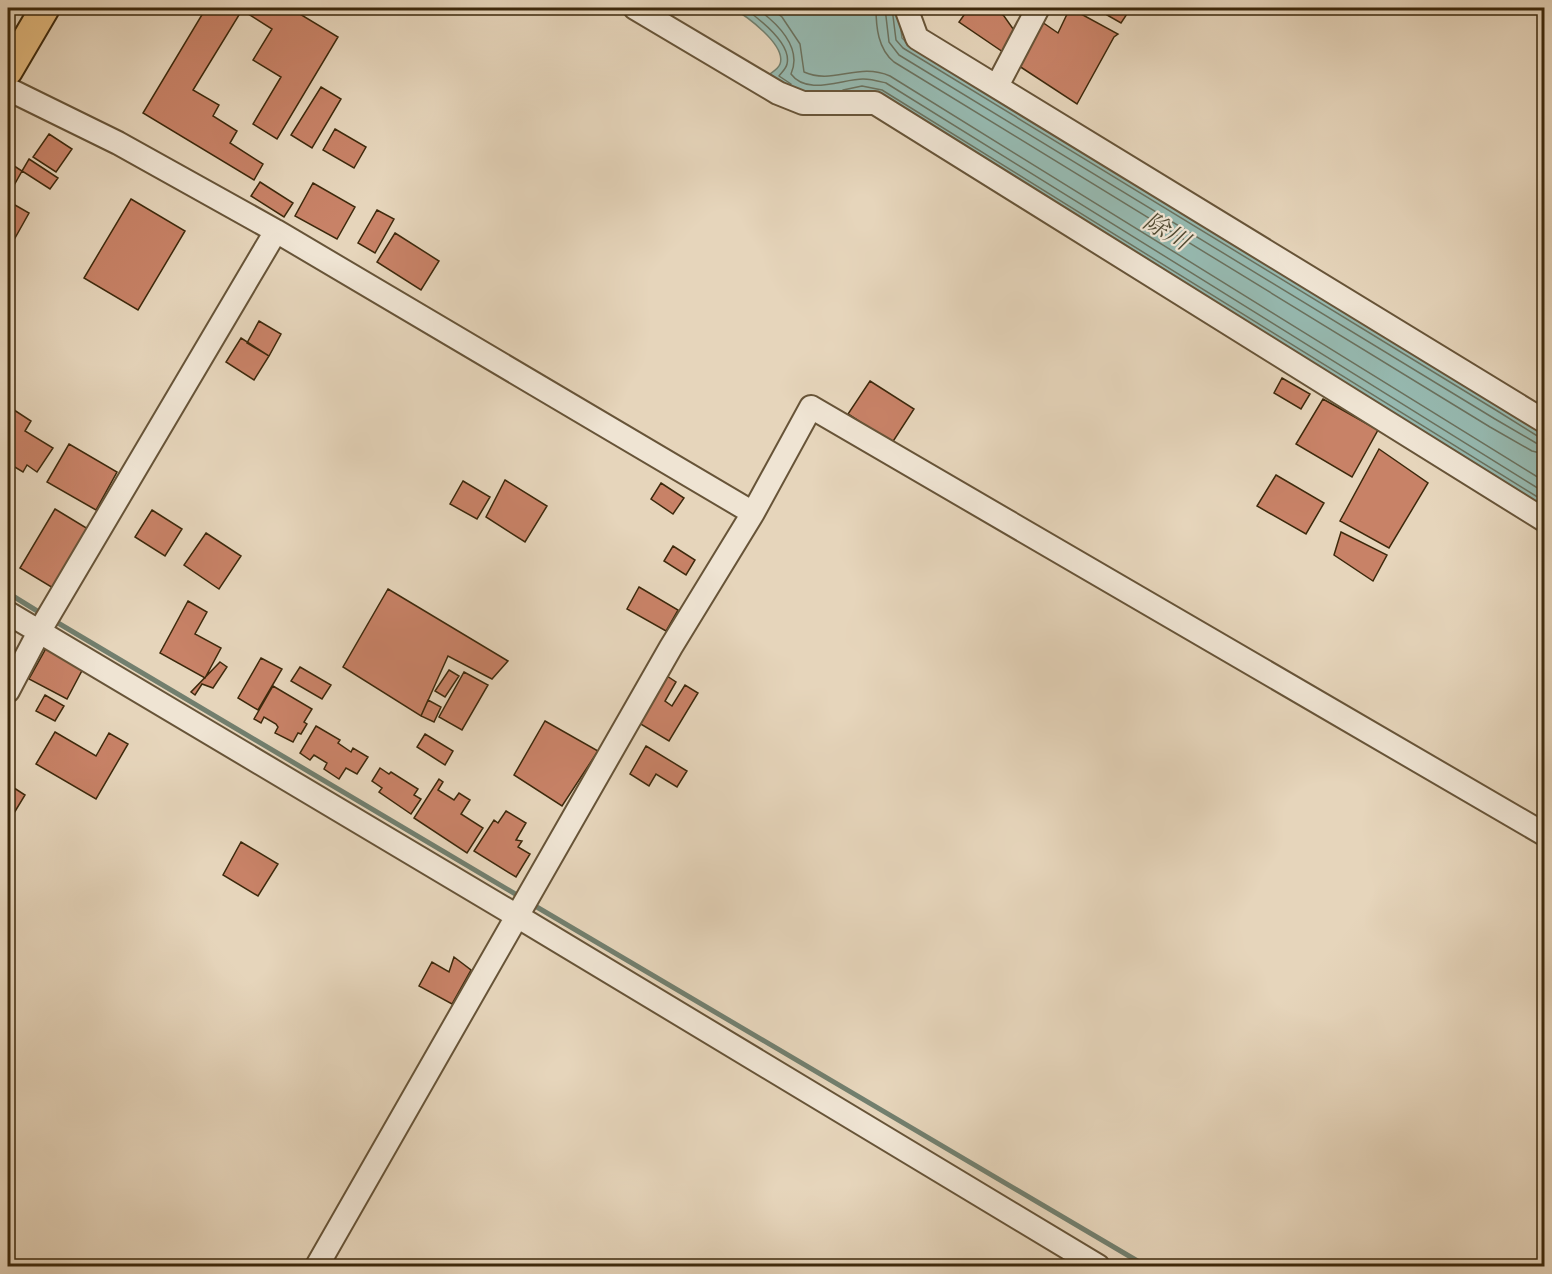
<svg xmlns="http://www.w3.org/2000/svg" width="1552" height="1274" font-family="'Libre Bodoni','Noto Serif JP',serif">
<style>
.water{fill:#96b9b0;stroke:#727f6e;stroke-width:1.5}
.lines{fill:none;stroke-linecap:round;stroke-linejoin:round}
.shore{stroke:#6a715e;stroke-width:1.5}
.stream{stroke:#727f6e;stroke-width:5}
.building{fill:#c88267;stroke:#3d290c;stroke-width:1.5}
.minor-casing{stroke:#675438;stroke-width:26}
.major-casing{stroke:#3d290c;stroke-width:32}
.minor{stroke:#efe4d3;stroke-width:22}
.major{stroke:#e3ba7e;stroke-width:28}
.labels{text-anchor:middle;dominant-baseline:central;stroke-width:4.5;stroke-linejoin:round;paint-order:stroke}
.water-label{font-size:24px;font-style:italic;fill:#534d35;stroke:#efe4d3}
</style>
<rect width="100%" height="100%" fill="#e6d5bb"/>
<filter id="stains"><feTurbulence type="fractalNoise" baseFrequency=".00333" numOctaves="4"/><feColorMatrix values="0 0 0 0 .2 0 0 0 0 .09 0 0 0 0 .02 0 0 0 .5 -.17"/></filter>
<radialGradient id="worn" r=".72"><stop offset=".6" stop-color="#630" stop-opacity="0"/><stop offset="1" stop-color="#630" stop-opacity=".3"/></radialGradient>
<!-- water -->
<path class="water" d="M 732,8 L 898,8 L 902,38 L 907,43 L 1544,433 L 1544,508 L 879,95 L 817,99 L 766,77 C 770,73 778,70 780,64 C 787,45 745,15 732,8 Z"/>
<g class="lines">
<!-- shore -->
<path class="shore" d="M 744,8 C 758,18 792,43 787,64 C 786,69 781,73 779,76 L 791,84
M 756,8 C 776,22 803,47 791,74 C 807,96 842,79 863,79 C 871,79 878,81 886,83 L 1544,492
M 771,8 L 782,17 L 800,44 L 804,72 C 833,85 858,62 890,76 L 1544,481
M 876,8 C 876,27 878,49 894,62 L 1490,427 L 1532,451 L 1544,454
M 885,8 L 889,42 L 899,55 L 1495,419 L 1536,443 L 1544,445
M 892,8 L 896,40 L 903,48 L 1499,412 L 1539,437 L 1544,437
M 843,90 L 862,86 L 882,90 L 1544,501"/>
<!-- stream -->
<path class="stream" d="M 8,593 L 42,614
M 53,620 L 522,898
M 530,903 L 1146,1266"/>
</g>
<!-- building -->
<path class="building" d="M 206,8 L 290,8 L 338,37 L 277,139 L 253,124 L 281,77 L 253,60 L 272,29 L 242,10 L 193,90 L 219,105 L 213,116 L 237,131 L 230,143 L 263,164 L 254,180 L 143,113 Z
M 969,8 L 993,8 L 1004,16 L 1016,33 L 1003,52 L 959,22 Z
M 1070,8 L 1118,34 L 1114,37 L 1077,104 L 1016,64 L 1042,22 L 1058,33 Z
M 1112,8 L 1119,8 L 1127,14 L 1121,23 L 1107,15 Z
M 321,87 L 341,99 L 312,148 L 291,135 Z
M 335,129 L 366,147 L 354,168 L 323,150 Z
M 49,134 L 72,149 L 56,172 L 33,157 Z
M 29,159 L 58,178 L 50,189 L 22,171 Z
M 8,162 L 22,171 L 8,196 Z
M 260,182 L 293,203 L 284,217 L 251,196 Z
M 313,183 L 355,207 L 337,239 L 295,216 Z
M 131,199 L 185,231 L 138,310 L 84,278 Z
M 8,201 L 29,213 L 15,238 L 8,234 Z
M 377,210 L 394,219 L 375,253 L 358,243 Z
M 395,233 L 439,261 L 421,290 L 377,262 Z
M 259,321 L 281,334 L 269,356 L 247,343 Z
M 241,338 L 269,356 L 254,380 L 226,362 Z
M 1282,378 L 1310,394 L 1301,409 L 1274,393 Z
M 870,381 L 914,409 L 892,443 L 848,414 Z
M 1323,399 L 1378,430 L 1352,477 L 1296,444 Z
M 8,406 L 31,421 L 25,431 L 53,448 L 37,472 L 27,465 L 23,472 L 8,463 Z
M 69,444 L 117,472 L 96,510 L 47,482 Z
M 1379,449 L 1428,483 L 1389,548 L 1340,521 Z
M 1276,475 L 1324,503 L 1306,534 L 1257,506 Z
M 505,480 L 547,506 L 525,542 L 486,517 Z
M 463,481 L 490,497 L 477,519 L 450,504 Z
M 661,483 L 684,498 L 673,514 L 651,499 Z
M 55,509 L 93,532 L 58,591 L 20,568 Z
M 152,510 L 182,529 L 165,556 L 135,537 Z
M 1341,532 L 1387,555 L 1373,581 L 1334,555 Z
M 206,533 L 241,556 L 219,589 L 184,565 Z
M 673,546 L 695,560 L 686,575 L 664,561 Z
M 639,587 L 678,610 L 666,631 L 627,609 Z
M 388,589 L 508,661 L 492,679 L 448,656 L 421,716 L 343,667 Z
M 188,601 L 207,612 L 195,634 L 221,648 L 205,678 L 160,653 Z
M 49,643 L 86,663 L 67,699 L 29,679 Z
M 261,658 L 282,669 L 258,710 L 238,698 Z
M 220,662 L 227,667 L 213,688 L 202,684 L 195,695 L 191,692 Z
M 300,667 L 331,685 L 322,699 L 291,681 Z
M 449,670 L 459,676 L 445,697 L 435,691 Z
M 464,672 L 488,685 L 462,730 L 439,717 Z
M 667,676 L 676,682 L 665,701 L 672,706 L 685,685 L 698,693 L 669,741 L 639,723 Z
M 273,686 L 312,709 L 304,722 L 307,724 L 301,734 L 298,733 L 293,742 L 275,733 L 278,727 L 276,724 L 264,717 L 261,723 L 254,719 Z
M 45,695 L 64,706 L 55,721 L 36,711 Z
M 428,700 L 441,707 L 434,722 L 421,716 Z
M 545,721 L 598,751 L 562,806 L 514,775 Z
M 316,726 L 340,740 L 338,743 L 351,752 L 353,748 L 368,757 L 357,774 L 346,768 L 339,779 L 324,769 L 327,763 L 314,755 L 310,760 L 300,753 Z
M 55,732 L 96,756 L 109,733 L 128,744 L 96,799 L 36,764 Z
M 425,734 L 453,751 L 445,765 L 417,747 Z
M 646,746 L 687,771 L 677,787 L 656,774 L 649,786 L 630,774 Z
M 380,768 L 389,774 L 391,772 L 418,789 L 414,795 L 421,799 L 411,814 L 379,792 L 382,788 L 372,781 Z
M 439,779 L 443,782 L 438,790 L 454,800 L 459,793 L 470,800 L 461,814 L 483,828 L 467,853 L 414,818 Z
M 8,784 L 25,795 L 8,823 Z
M 506,811 L 526,823 L 516,840 L 522,841 L 518,847 L 530,854 L 516,877 L 474,851 L 494,820 L 498,823 Z
M 241,842 L 278,864 L 258,896 L 223,875 Z
M 454,957 L 471,970 L 452,1004 L 419,986 L 432,962 L 449,972 Z"/>
<g class="lines">
<!-- minor casing -->
<g class="minor-casing">
<path id="minor" d="M 635,8 L 778,93 L 803,103 L 875,103 L 1544,520
M 906,8 L 917,38 L 1544,421
M 997,86 L 1038,8
M 8,89 L 118,143 L 276,231 L 753,513
M 8,613 L 517,916 L 1098,1266
M 8,691 L 39,632 L 276,231
M 317,1266 L 671,647 L 753,513 L 811,407 L 1544,834"/>
</g>
<!-- major casing -->
<g class="major-casing">
<path id="major" d="M 8,71 L 45,8"/>
</g>
<!-- minor -->
<use href="#minor" class="minor"/>
<!-- major -->
<use href="#major" class="major"/>
</g>
<g class="labels">
<!-- water labels -->
<g class="water-label">
<text transform="translate(1166 232) rotate(31)">除川</text>
</g>
</g>
<!-- margin -->
<rect width="1552" height="1274" fill="none" stroke="#e6d5bb" stroke-width="30"/>
<rect x="9" y="9" width="1534" height="1256" fill="none" stroke="#3d290c" stroke-width="3"/>
<rect x="15" y="15" width="1522" height="1244" fill="none" stroke="#3d290c" stroke-width="1.5"/>
<rect width="100%" height="100%" filter="url(#stains)"/>
<rect width="100%" height="100%" fill="url(#worn)"/>
</svg>
